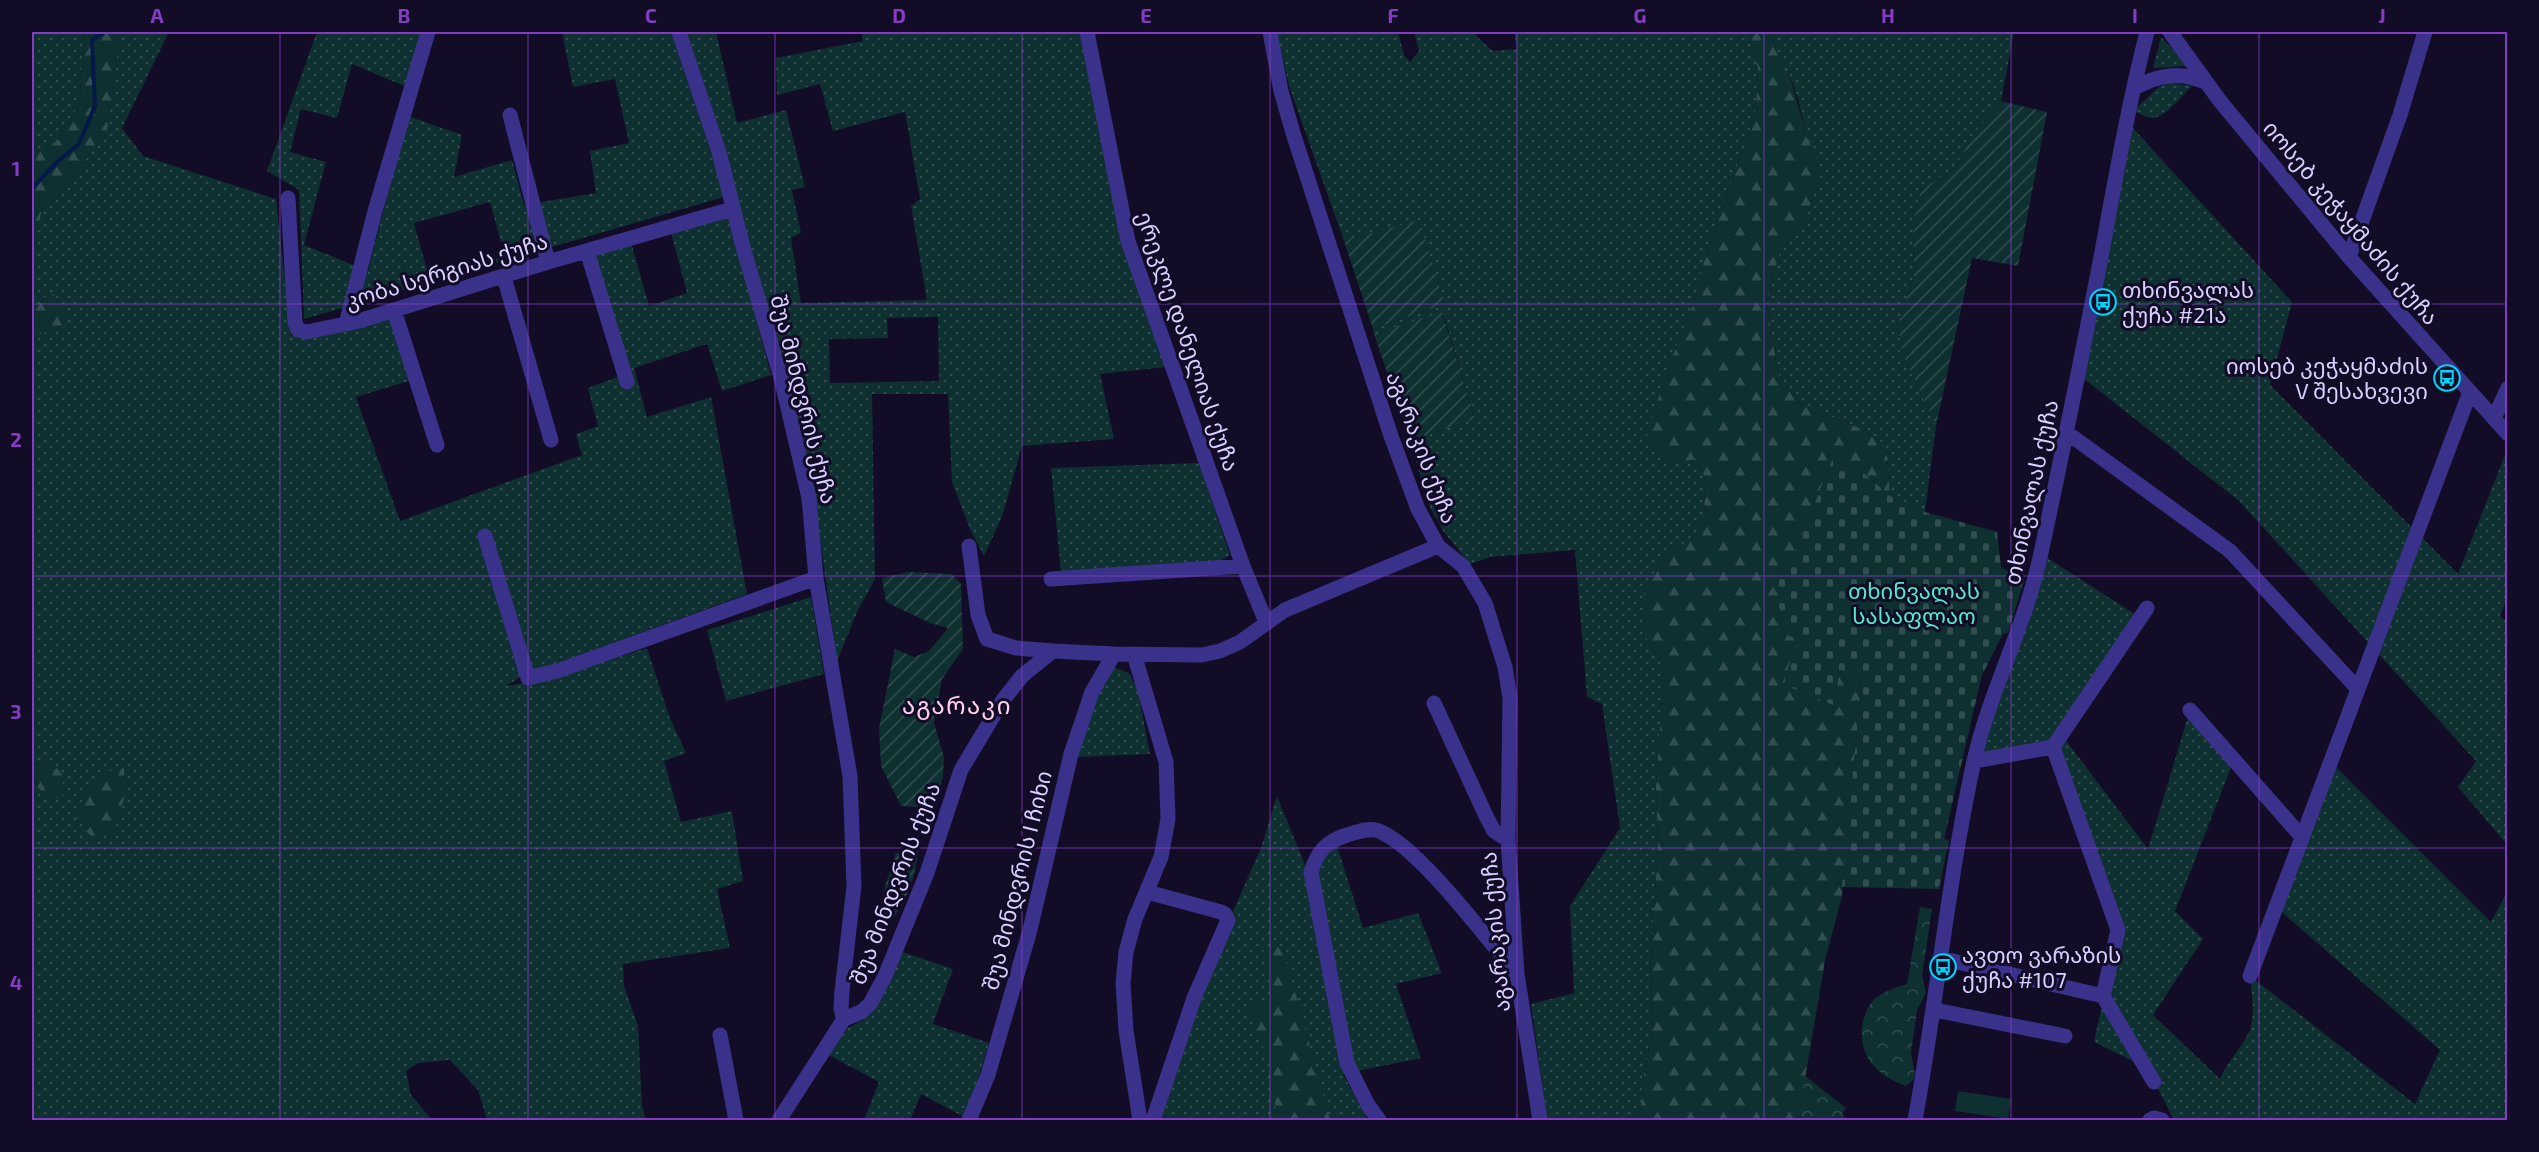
<svg xmlns="http://www.w3.org/2000/svg" width="2539" height="1152" font-family="'Exo 2','Noto Sans Georgian',sans-serif">
<style>
.grass{fill:url(#grass-dots);fill-rule:evenodd}
.forest{fill:url(#forest-firs)}
.cemetery{fill:url(#cemetery-stones)}
.park{fill:url(#park-crowns)}
.garden{fill:url(#garden-furrows)}
.pitch{fill:#0e3031}
.lines{fill:none;stroke-linecap:round;stroke-linejoin:round}
.stream{stroke:#041947;stroke-width:4}
.minor{stroke:#3a328a;stroke-width:15}
.grid{fill:none;stroke:#843cc5;stroke-width:1.5;stroke-opacity:0.55}
.labels{text-anchor:middle;dominant-baseline:central;stroke-width:6;stroke-linejoin:round;paint-order:stroke}
.street-label{font-size:22px;fill:#d9d1ff;stroke:#120c26}
.poi-label{font-size:22px;fill:#d9d1ff;stroke:#120c26;text-anchor:start}
.park-label{font-size:22px;fill:#50eccd;stroke:#120c26}
.neighbourhood-label{font-size:24px;letter-spacing:1.5px;fill:#ffd3ed;stroke:#120c26}
.neatline{fill:none;stroke:#843cc5;stroke-width:2}
.grid-label{font-size:20px;text-anchor:middle;font-weight:bold;fill:#843cc5}
</style>
<defs>
<pattern id="grass-dots" width="8" height="8" patternUnits="userSpaceOnUse" patternTransform="scale(1.5)"><rect width="8" height="8" fill="#0e3031"/><path d="M2 2h.1M6 6h.1" fill="none" stroke="#304d50" stroke-width="1.8" stroke-linecap="round"/></pattern>
<pattern id="forest-firs" width="22" height="20" patternUnits="userSpaceOnUse" patternTransform="scale(1.5)"><rect width="22" height="20" fill="#0e3031"/><path d="M5 1l3.5 6h-7zM16 11l3.5 6h-7z" fill="#304d50"/></pattern>
<pattern id="cemetery-stones" width="16" height="16" patternUnits="userSpaceOnUse" patternTransform="scale(1.5)"><rect width="16" height="16" fill="#0e3031"/><path d="M2 7V4a2 2 0 0 1 4 0v3zM10 15v-3a2 2 0 0 1 4 0v3z" fill="#304d50"/></pattern>
<pattern id="park-crowns" width="20" height="18" patternUnits="userSpaceOnUse" patternTransform="scale(1.5)"><rect width="20" height="18" fill="#0e3031"/><path d="M2 6a3 3 0 1 1 6 0M12 15a3 3 0 1 1 6 0" fill="none" stroke="#304d50"/></pattern>
<pattern id="garden-furrows" width="10" height="10" patternUnits="userSpaceOnUse" patternTransform="scale(1.5)"><rect width="10" height="10" fill="#0e3031"/><path d="M-1 1l2-2M0 10L10 0M9 11l2-2" fill="none" stroke="#304d50"/></pattern>
</defs>
<rect width="100%" height="100%" fill="#120c26"/>
<!-- grass -->
<path class="grass" d="M 32,32 L 85,32 L 81,67 L 80,103 L 58,140 L 34,157 L 32,157 Z
M 123,32 L 169,32 L 122,128 L 143,156 L 276,199 L 291,336 L 389,307 L 412,380 L 356,397 L 400,521 L 582,455 L 576,434 L 598,426 L 588,388 L 623,375 L 585,246 L 629,235 L 649,306 L 687,293 L 669,225 L 727,209 L 771,375 L 722,391 L 707,344 L 634,368 L 647,417 L 711,397 L 747,594 L 522,676 L 506,686 L 560,676 L 647,648 L 669,716 L 686,753 L 664,761 L 681,822 L 732,811 L 743,881 L 717,889 L 730,948 L 623,964 L 624,986 L 638,1026 L 642,1106 L 646,1120 L 487,1120 L 478,1090 L 450,1060 L 418,1063 L 406,1071 L 411,1095 L 432,1120 L 32,1120 L 32,768 L 37,786 L 51,762 L 32,764 L 32,325 L 34,335 L 50,291 L 32,314 L 32,258 L 40,213 L 78,170 L 107,130 L 120,35 Z
M 317,32 L 430,32 L 409,88 L 352,64 L 337,118 L 301,109 L 290,152 L 326,162 L 304,245 L 368,271 L 408,116 L 462,135 L 454,177 L 512,160 L 524,205 L 596,193 L 590,151 L 629,143 L 615,79 L 573,87 L 562,32 L 673,32 L 713,152 L 724,197 L 304,319 L 299,190 L 267,171 ZM 490,202 L 505,256 L 429,277 L 414,223 Z
M 686,32 L 716,32 L 737,123 L 786,110 L 805,187 L 792,190 L 801,233 L 791,238 L 801,303 L 927,300 L 911,206 L 920,199 L 905,112 L 833,131 L 820,84 L 777,95 L 776,58 L 863,41 L 861,32 L 1076,32 L 1081,35 L 1166,367 L 1100,374 L 1114,439 L 1022,446 L 1002,517 L 984,556 L 970,529 L 952,482 L 948,394 L 872,394 L 875,579 L 858,610 L 837,661 L 814,495 ZM 938,317 L 939,381 L 830,383 L 829,339 L 888,338 L 887,318 Z
M 1277,32 L 1398,32 L 1404,55 L 1410,62 L 1419,51 L 1414,32 L 1475,32 L 1477,37 L 1493,51 L 1517,49 L 1514,32 L 1749,32 L 1758,67 L 1756,107 L 1748,137 L 1709,242 L 1693,305 L 1669,365 L 1696,459 L 1705,478 L 1704,518 L 1692,539 L 1647,641 L 1664,666 L 1656,787 L 1658,844 L 1650,977 L 1653,1027 L 1643,1079 L 1640,1120 L 1547,1120 L 1531,1004 L 1574,993 L 1570,906 L 1620,828 L 1602,704 L 1587,697 L 1575,550 L 1490,557 L 1470,564 L 1443,531 L 1430,507 L 1410,441 L 1475,419 L 1443,313 L 1374,334 L 1373,329 L 1445,304 L 1419,221 L 1344,241 L 1289,86 Z
M 1772,32 L 2014,32 L 2001,101 L 1973,135 L 1955,168 L 1921,190 L 1913,221 L 1914,276 L 1898,325 L 1902,353 L 1936,426 L 1925,512 L 1890,496 L 1886,445 L 1859,428 L 1800,404 L 1778,374 L 1767,303 L 1780,250 L 1803,223 L 1806,133 L 1798,99 L 1788,70 L 1775,48 Z
M 2161,37 L 2188,66 L 2153,68 Z
M 2170,83 L 2192,86 C 2182,95 2165,119 2151,118 C 2146,117 2139,113 2133,111 L 2160,86 Z
M 2130,125 L 2292,302 L 2270,385 L 2458,574 L 2507,450 L 2508,596 L 2500,616 L 2508,623 L 2508,836 L 2504,841 L 2458,787 L 2476,761 L 2239,501 L 2078,374 Z
M 1199,463 L 1230,555 L 1214,564 L 1061,574 L 1051,468 Z
M 2041,554 L 2141,618 L 2061,734 L 2148,849 L 2190,710 L 2234,760 L 2175,911 L 2203,939 L 2153,1015 L 2220,1079 C 2227,1062 2240,1050 2248,1034 C 2256,1021 2252,991 2250,976 L 2415,1104 L 2440,1050 L 2276,907 L 2331,762 L 2491,922 L 2507,892 L 2507,1120 L 2174,1120 L 2152,1077 L 2143,1066 L 2094,1042 L 2118,930 L 2053,747 L 1974,761 Z
M 811,597 L 824,674 L 726,701 L 707,630 Z
M 1114,667 L 1129,673 L 1138,691 L 1150,754 L 1077,757 L 1090,703 Z
M 1277,796 L 1309,875 L 1322,856 L 1337,846 L 1363,928 L 1418,913 L 1442,973 L 1396,984 L 1421,1058 L 1343,1074 L 1368,1120 L 1157,1120 L 1231,916 L 1261,848 Z
M 903,952 L 953,969 L 933,1024 L 989,1043 L 966,1118 L 921,1094 L 910,1120 L 864,1120 L 879,1082 L 827,1054 L 848,1028 L 863,1020 L 874,1005 Z"/>
<!-- forest -->
<path class="forest" d="M 85,32 L 123,32 L 120,35 L 107,131 L 78,170 L 41,213 L 32,258 L 32,157 L 58,140 L 80,103 L 81,67 Z
M 1749,32 L 1772,32 L 1775,48 L 1788,70 L 1806,133 L 1818,164 L 1817,188 L 1803,223 L 1780,250 L 1767,303 L 1778,374 L 1800,404 L 1859,428 L 1886,445 L 1890,496 L 1865,474 L 1832,460 L 1795,552 L 1779,572 L 1799,639 L 1833,704 L 1840,669 L 1862,677 L 1842,896 L 1825,961 L 1798,1120 L 1640,1120 L 1643,1079 L 1653,1027 L 1650,977 L 1658,844 L 1656,787 L 1664,666 L 1647,641 L 1644,588 L 1666,553 L 1692,539 L 1704,518 L 1705,478 L 1696,459 L 1668,465 L 1646,438 L 1669,365 L 1693,305 L 1709,242 L 1748,137 L 1756,107 L 1758,68 Z
M 50,291 L 70,313 L 63,329 L 34,335 L 32,314 Z
M 51,762 L 62,774 L 64,795 L 48,801 L 37,786 L 32,764 Z
M 124,767 L 124,798 L 114,832 L 92,838 L 76,817 C 89,784 87,776 124,767 Z
M 1278,943 L 1287,962 L 1330,1120 L 1276,1120 L 1273,1074 L 1248,1006 L 1274,1000 L 1262,952 Z"/>
<!-- cemetery -->
<path class="cemetery" d="M 1832,460 L 1865,474 L 1890,496 L 1925,512 L 1997,532 L 2001,567 L 2024,580 L 2008,633 L 2003,634 L 1982,675 L 1944,839 L 1949,840 L 1939,889 L 1842,887 L 1862,678 L 1840,670 L 1833,705 L 1782,684 L 1799,639 L 1789,636 L 1779,607 L 1779,572 L 1795,552 Z"/>
<!-- park -->
<path class="park" d="M 1920,907 L 1932,909 L 1922,976 L 1926,993 L 1917,1010 L 1911,1053 L 1915,1075 L 1913,1080 L 1906,1086 C 1877,1076 1856,1055 1863,1022 C 1865,1014 1867,1007 1873,1001 C 1882,991 1895,988 1907,984 Z
M 1805,1076 L 1846,1108 L 1842,1114 L 1847,1120 L 1798,1120 Z"/>
<!-- garden -->
<path class="garden" d="M 2001,101 L 2047,112 L 2018,266 L 1972,258 L 1936,426 L 1902,353 L 1898,325 L 1914,276 L 1913,221 L 1921,190 L 1955,168 L 1973,135 Z
M 1419,220 L 1445,304 L 1373,329 L 1344,241 Z
M 1442,312 L 1475,419 L 1410,441 L 1374,334 Z
M 908,572 L 952,574 L 961,584 L 963,649 L 942,679 L 934,723 L 944,757 L 943,777 L 934,808 L 901,806 L 881,766 L 879,728 L 895,649 L 914,657 L 929,651 L 948,628 L 930,623 L 886,602 L 882,578 Z
M 918,851 C 915,881 904,910 882,930 C 877,903 888,878 896,853 Z"/>
<!-- pitch -->
<path class="pitch" d="M 1958,1091 L 2011,1099 L 2008,1119 L 1955,1111 Z"/>
<g class="lines">
<!-- stream -->
<path class="stream" d="M 32,188 L 58,161 L 79,144 L 95,106 L 92,40 L 104,32"/>
<!-- minor -->
<path class="minor" d="M 679,32 L 719,152 L 743,247 L 781,378 L 809,498 L 816,578 L 850,776 L 854,886 L 842,991 L 841,1009 L 844,1019 L 861,1012 L 870,1004 L 885,976 L 927,873 L 961,770 L 1003,700 L 1022,676 L 1053,651
M 1087,32 L 1128,241 L 1243,566 L 1266,622
M 1270,32 L 1281,91 L 1293,133 L 1391,436 L 1418,509 L 1438,546 L 1463,566 L 1485,603 L 1505,667 L 1510,698 L 1508,840 L 1517,974 L 1540,1120
M 2170,32 L 2220,101 L 2349,257 L 2508,434
M 2134,88 C 2158,75 2180,71 2205,82
M 510,115 L 548,262
M 288,198 L 295,322 L 298,330 L 307,332 L 359,321 L 548,262 L 732,209
M 587,251 L 627,382
M 2349,257 L 2400,115 L 2425,32
M 504,277 L 551,440
M 394,310 L 437,445
M 346,324 L 375,211 L 428,32
M 2494,418 L 2508,388
M 2066,432 L 2230,551 L 2358,689
M 485,536 L 528,678 L 557,671 L 816,578
M 969,546 L 978,615 L 987,639 L 1016,648 L 1053,651 L 1114,654 L 1202,655 L 1220,651 L 1240,642 L 1285,610 L 1438,546
M 1051,579 L 1243,566
M 1134,654 L 1166,762 L 1168,819 L 1161,857 L 1135,919 L 1126,952 L 1123,983 L 1126,1031 L 1140,1120
M 1434,703 L 1487,818 L 1494,831 L 1508,840
M 2190,710 L 2302,837
M 2053,747 L 2118,930 L 2103,996
M 1974,761 L 2053,747 L 2147,608
M 1147,892 L 1221,912 L 1225,914 L 1228,920 L 1194,998 L 1153,1120
M 1940,958 L 2103,996 L 2154,1082
M 2250,976 L 2470,392
M 1935,1010 L 2065,1036
M 720,1035 L 736,1120
M 779,1120 L 844,1019
M 969,1120 L 988,1075 L 1030,930 L 1071,754 L 1092,692 L 1114,654
M 1379,1120 L 1368,1105 L 1347,1063 L 1311,872 C 1318,851 1325,842 1347,835 C 1357,832 1369,827 1379,831 C 1419,847 1486,938 1517,974
M 1915,1120 C 1937,1001 1948,880 1974,761 C 1990,690 2026,625 2041,553 C 2062,455 2082,356 2101,257 C 2115,181 2128,106 2147,32
M 2150,1120 L 2154,1118 L 2162,1120"/>
</g>
<!-- grid -->
<path class="grid" d="M 280,32 L 280,1120M 528,32 L 528,1120M 775,32 L 775,1120M 1022,32 L 1022,1120M 1270,32 L 1270,1120M 1517,32 L 1517,1120M 1764,32 L 1764,1120M 2011,32 L 2011,1120M 2259,32 L 2259,1120M 32,304 L 2508,304M 32,576 L 2508,576M 32,848 L 2508,848"/>
<!-- icons -->
<defs>
<g id="bus-ring" transform="scale(1.35)"><circle r="9.5" fill="#120c26" stroke="#00d6fc" stroke-width="1.5"/><path d="M-5-6H5V4H4V6H2V4H-2V6H-4V4H-5ZM-3.5-4V0h7V-4ZM-3.5 1.2v1.5H-2V1.2ZM2 1.2v1.5H3.5V1.2Z" fill="#00d6fc"/></g>
</defs>
<g fill-rule="evenodd">
<use href="#bus-ring" x="2103" y="302"/>
<use href="#bus-ring" x="2447" y="378"/>
<use href="#bus-ring" x="1943" y="967"/>
</g>
<g class="labels">
<!-- street labels -->
<g class="street-label">
<text transform="translate(2352 222) rotate(50)">იოსებ კეჭაყმაძის ქუჩა</text>
<text transform="translate(446 270) rotate(-17)">კობა სერგიას ქუჩა</text>
<text transform="translate(1189 341) rotate(71)">ერეკლე დანელიას ქუჩა</text>
<text transform="translate(805 399) rotate(76)">შუა მინდვრის ქუჩა</text>
<text transform="translate(1423 447) rotate(69)">აგარაკის ქუჩა</text>
<text transform="translate(2030 492) rotate(-78)">თხინვალას ქუჩა</text>
<text transform="translate(1016 880) rotate(-76)">შუა მინდვრის I ჩიხი</text>
<text transform="translate(894 883) rotate(-69)">შუა მინდვრის ქუჩა</text>
<text transform="translate(1494 932) rotate(-95)">აგარაკის ქუჩა</text>
</g>
<!-- poi labels -->
<g class="poi-label">
<text x="2122" y="289">თხინვალას<tspan x="2122" dy="25">ქუჩა #21ა</tspan></text>
<text x="2428" y="365" text-anchor="end">იოსებ კეჭაყმაძის<tspan x="2428" dy="25">V შესახვევი</tspan></text>
<text x="1962" y="954">ავთო ვარაზის<tspan x="1962" dy="25">ქუჩა #107</tspan></text>
</g>
<!-- park labels -->
<g class="park-label">
<text x="1914" y="590">თხინვალას<tspan x="1914" dy="25">სასაფლაო</tspan></text>
</g>
<!-- neighbourhood labels -->
<g class="neighbourhood-label">
<text x="957" y="704">აგარაკი</text>
</g>
</g>
<!-- border -->
<rect width="2539" height="1152" fill="none" stroke="#120c26" stroke-width="66"/>
<rect x="33" y="33" width="2473" height="1086" class="neatline"/>
<g class="grid-label">
<text x="157" y="23">A</text>
<text x="404" y="23">B</text>
<text x="651" y="23">C</text>
<text x="899" y="23">D</text>
<text x="1146" y="23">E</text>
<text x="1393" y="23">F</text>
<text x="1640" y="23">G</text>
<text x="1888" y="23">H</text>
<text x="2135" y="23">I</text>
<text x="2382" y="23">J</text>
<text x="16" y="176">1</text>
<text x="16" y="447">2</text>
<text x="16" y="719">3</text>
<text x="16" y="990">4</text>
</g>
</svg>
